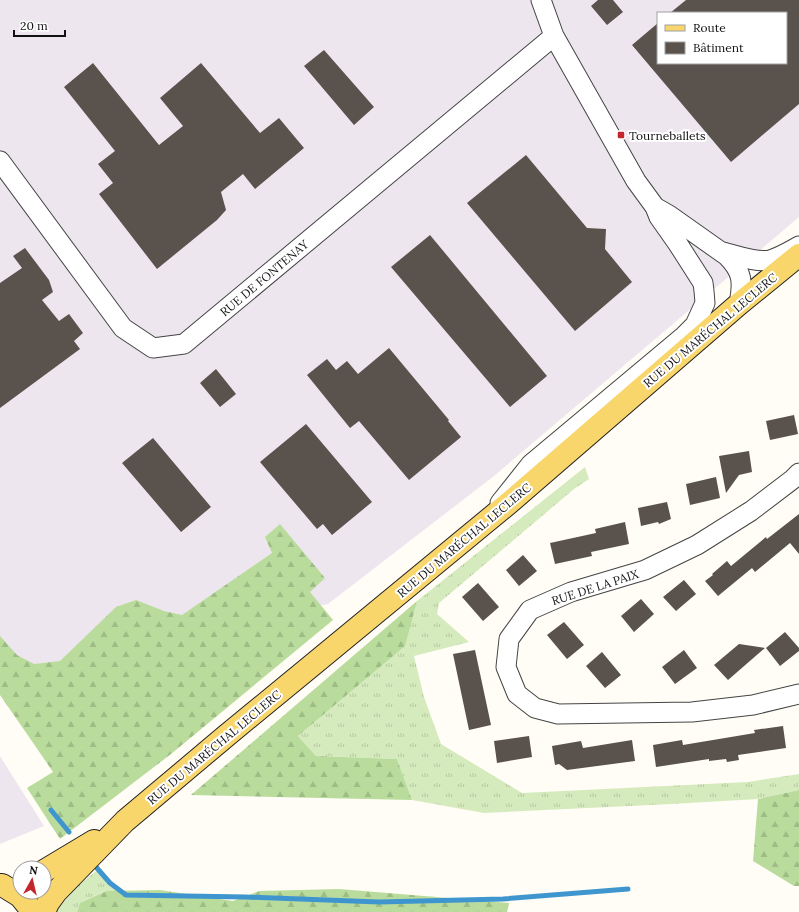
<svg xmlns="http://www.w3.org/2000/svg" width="799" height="912" font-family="Lora,serif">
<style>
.industrial{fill:#eee6ef;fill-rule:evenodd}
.grass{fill:url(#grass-tufts)}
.forest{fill:url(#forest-firs)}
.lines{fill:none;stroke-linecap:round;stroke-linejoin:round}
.stream{stroke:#3f96cf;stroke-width:5}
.building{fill:#5a524d}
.minor-casing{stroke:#444;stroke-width:21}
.major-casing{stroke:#222;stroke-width:24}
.minor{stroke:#fff;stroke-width:19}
.major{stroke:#f9d66b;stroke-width:22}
.poi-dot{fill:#c4262e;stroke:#fff;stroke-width:1.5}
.labels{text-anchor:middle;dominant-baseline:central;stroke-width:4;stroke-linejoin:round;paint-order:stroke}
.poi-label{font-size:12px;fill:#111;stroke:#fff;text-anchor:start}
.street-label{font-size:12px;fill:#111;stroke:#fff}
</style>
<defs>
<pattern id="grass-tufts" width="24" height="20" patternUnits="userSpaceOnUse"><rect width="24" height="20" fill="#d5ebbd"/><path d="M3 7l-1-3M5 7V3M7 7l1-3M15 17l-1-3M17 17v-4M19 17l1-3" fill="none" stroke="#b6c8a1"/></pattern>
<pattern id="forest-firs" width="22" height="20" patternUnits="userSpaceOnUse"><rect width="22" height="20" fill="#b9dc9c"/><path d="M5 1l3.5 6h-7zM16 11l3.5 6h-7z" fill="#9ebc85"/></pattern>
</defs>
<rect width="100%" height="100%" fill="#fffdf5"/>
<!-- industrial -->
<path class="industrial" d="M 0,0 L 799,0 L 799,217 L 494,476 L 328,604 L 5,678 L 0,672 ZM 658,13 L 786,13 L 786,63 L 658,63 Z
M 0,756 L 44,826 L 0,844 Z"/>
<!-- grass -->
<path class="grass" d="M 585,467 L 589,479 L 574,489 L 439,603 L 437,614 L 469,642 L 414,656 L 424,697 L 441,744 L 522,793 L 748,782 L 799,774 L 799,790 L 758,799 L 672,804 L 484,813 L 412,800 L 397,759 L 316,756 L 298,736 L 404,646 L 417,601 Z
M 96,871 L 117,891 L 105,891 L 80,903 L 77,912 L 56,912 L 76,887 Z"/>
<!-- forest -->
<path class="forest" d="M 280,524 L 325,578 L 310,592 L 333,620 L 171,754 L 60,839 L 27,788 L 53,772 L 27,734 L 0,695 L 0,636 L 17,655 L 34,664 L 60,661 L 116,607 L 136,600 L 164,611 L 182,615 L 272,553 L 265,537 Z
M 417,601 L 405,646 L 298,736 L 316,756 L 397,759 L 412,800 L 191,795 Z
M 799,790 L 799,886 L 794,886 L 753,861 L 758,799 Z
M 339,889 L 509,903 L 507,912 L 77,912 L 80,903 L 106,891 L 160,890 L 233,901 L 259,891 Z"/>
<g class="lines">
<!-- stream -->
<path class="stream" d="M 51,810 L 69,832
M 96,867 L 110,883 L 126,895 L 245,897 L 379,902 L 503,899 L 628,889"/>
</g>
<!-- building -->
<path class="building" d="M 598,0 L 613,0 L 623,12 L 607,25 L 591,6 Z
M 686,0 L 799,0 L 799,104 L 731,162 L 632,45 L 658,23 L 658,63 L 786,63 L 786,13 L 670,13 Z
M 324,50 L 374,107 L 354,125 L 304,66 Z
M 93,63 L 159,145 L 183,126 L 160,98 L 201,63 L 260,133 L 279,118 L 304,148 L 255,189 L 243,174 L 221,192 L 226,210 L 217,220 L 157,269 L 99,194 L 113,183 L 98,164 L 115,151 L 64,87 Z
M 526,155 L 587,228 L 606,229 L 605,249 L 632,282 L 575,331 L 467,203 Z
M 430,235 L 547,376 L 510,407 L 391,267 Z
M 25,248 L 49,280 L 53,292 L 42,300 L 59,321 L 69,314 L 83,333 L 74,341 L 80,349 L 0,408 L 0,283 L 22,268 L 13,256 Z
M 389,348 L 449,420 L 448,421 L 461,437 L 409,480 L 359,421 L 350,428 L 307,375 L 327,359 L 336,370 L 347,361 L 358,374 Z
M 216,369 L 236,394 L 220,407 L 200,383 Z
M 794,415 L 798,434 L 770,440 L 766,421 Z
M 306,424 L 372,502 L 332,535 L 323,524 L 317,529 L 260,462 Z
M 153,438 L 211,507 L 181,532 L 122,463 Z
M 749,451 L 752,472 L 739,475 L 726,493 L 719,456 Z
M 716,477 L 720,498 L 690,505 L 686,484 Z
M 667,502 L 671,519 L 659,524 L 658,522 L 641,526 L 638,508 Z
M 799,514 L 799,554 L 790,543 L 755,572 L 752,568 L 718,596 L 705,581 L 713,575 L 712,574 L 727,561 L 731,566 L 766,537 L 767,539 Z
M 625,522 L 629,544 L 591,552 L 592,556 L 555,564 L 550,543 L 596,533 L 595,529 Z
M 523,555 L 537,571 L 519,586 L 506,570 Z
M 684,580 L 696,594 L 676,611 L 663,597 Z
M 478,583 L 499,607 L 483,621 L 462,597 Z
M 641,599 L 654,614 L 634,632 L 621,616 Z
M 564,622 L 584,645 L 567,659 L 547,635 Z
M 785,632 L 799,648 L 799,651 L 780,666 L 766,648 Z
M 739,644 L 765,648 L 728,680 L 714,665 Z
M 475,650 L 491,725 L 469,730 L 453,654 Z
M 684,650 L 697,668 L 675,684 L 662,667 Z
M 602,652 L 621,675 L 605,688 L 586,666 Z
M 783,726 L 786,748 L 738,755 L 739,760 L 727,762 L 726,759 L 709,761 L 709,759 L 656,767 L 653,745 L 682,740 L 683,745 L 755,733 L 754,730 Z
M 529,736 L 532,757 L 497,763 L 494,741 Z
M 632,740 L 635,761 L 567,770 L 559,764 L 555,765 L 552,746 L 581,741 L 583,748 Z"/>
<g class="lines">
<!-- minor casing -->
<g class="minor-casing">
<path id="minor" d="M 541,0 L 554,36 L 636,181 L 655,207 L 669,215 L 727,256 C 743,272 743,282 739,304
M 0,161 L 123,328 L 153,348 L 184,344 L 554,36
M 723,252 C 736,255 756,263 770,260 C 780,257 790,251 799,246
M 799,473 L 793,479 L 751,511 L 697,545 L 645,570 L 571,592 L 530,610 L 509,639 L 506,667 L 517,694 L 535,708 L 558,714 L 692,712 L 753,705 L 799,694
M 500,503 L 531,464 L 684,336 L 695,325 L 705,303 L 704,291 L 703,283 L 678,244 L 659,217 L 655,207"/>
</g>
<!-- major casing -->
<g class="major-casing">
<path id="major" d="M 44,871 L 94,841
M 0,885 L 2,885 L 20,896 L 33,912
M 44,912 L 48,903 L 56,892 L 125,821 L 226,736 L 316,662 L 510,502 L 739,304 L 799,255"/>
</g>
<!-- minor -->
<use href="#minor" class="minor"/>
<!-- major -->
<use href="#major" class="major"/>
</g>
<!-- markers -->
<rect class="poi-dot" x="617" y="131" width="8" height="8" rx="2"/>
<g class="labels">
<!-- poi labels -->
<g class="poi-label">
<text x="629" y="135">Tourneballets</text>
</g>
<!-- street labels -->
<g class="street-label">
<text transform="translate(264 278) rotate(-40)">RUE DE FONTENAY</text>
<text transform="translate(710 330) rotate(-40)">RUE DU MARÉCHAL LECLERC</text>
<text transform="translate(464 540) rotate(-40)">RUE DU MARÉCHAL LECLERC</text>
<text transform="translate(595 587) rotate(-18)">RUE DE LA PAIX</text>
<text transform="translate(214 747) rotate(-40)">RUE DU MARÉCHAL LECLERC</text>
</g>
</g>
<!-- legend -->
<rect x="657" y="12" width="130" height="52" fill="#ffffff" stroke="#a0a0a0"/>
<rect x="665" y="25" width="20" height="6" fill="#f9d66b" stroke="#a0a0a0"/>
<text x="693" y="32" font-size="12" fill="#111111">Route</text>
<rect x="665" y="42" width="20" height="12" fill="#5a524d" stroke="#a0a0a0"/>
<text x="693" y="52" font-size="12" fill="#111111">Bâtiment</text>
<!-- north arrow -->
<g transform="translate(32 880) rotate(8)"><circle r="19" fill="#ffffff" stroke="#a0a0a0"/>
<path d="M0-3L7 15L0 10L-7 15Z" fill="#c4262e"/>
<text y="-6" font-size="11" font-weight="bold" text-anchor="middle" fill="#111111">N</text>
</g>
<!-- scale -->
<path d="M14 30v6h51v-6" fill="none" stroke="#111111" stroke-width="2"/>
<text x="20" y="30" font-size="12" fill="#111111" stroke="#ffffff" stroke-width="3" paint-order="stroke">20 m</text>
</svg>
